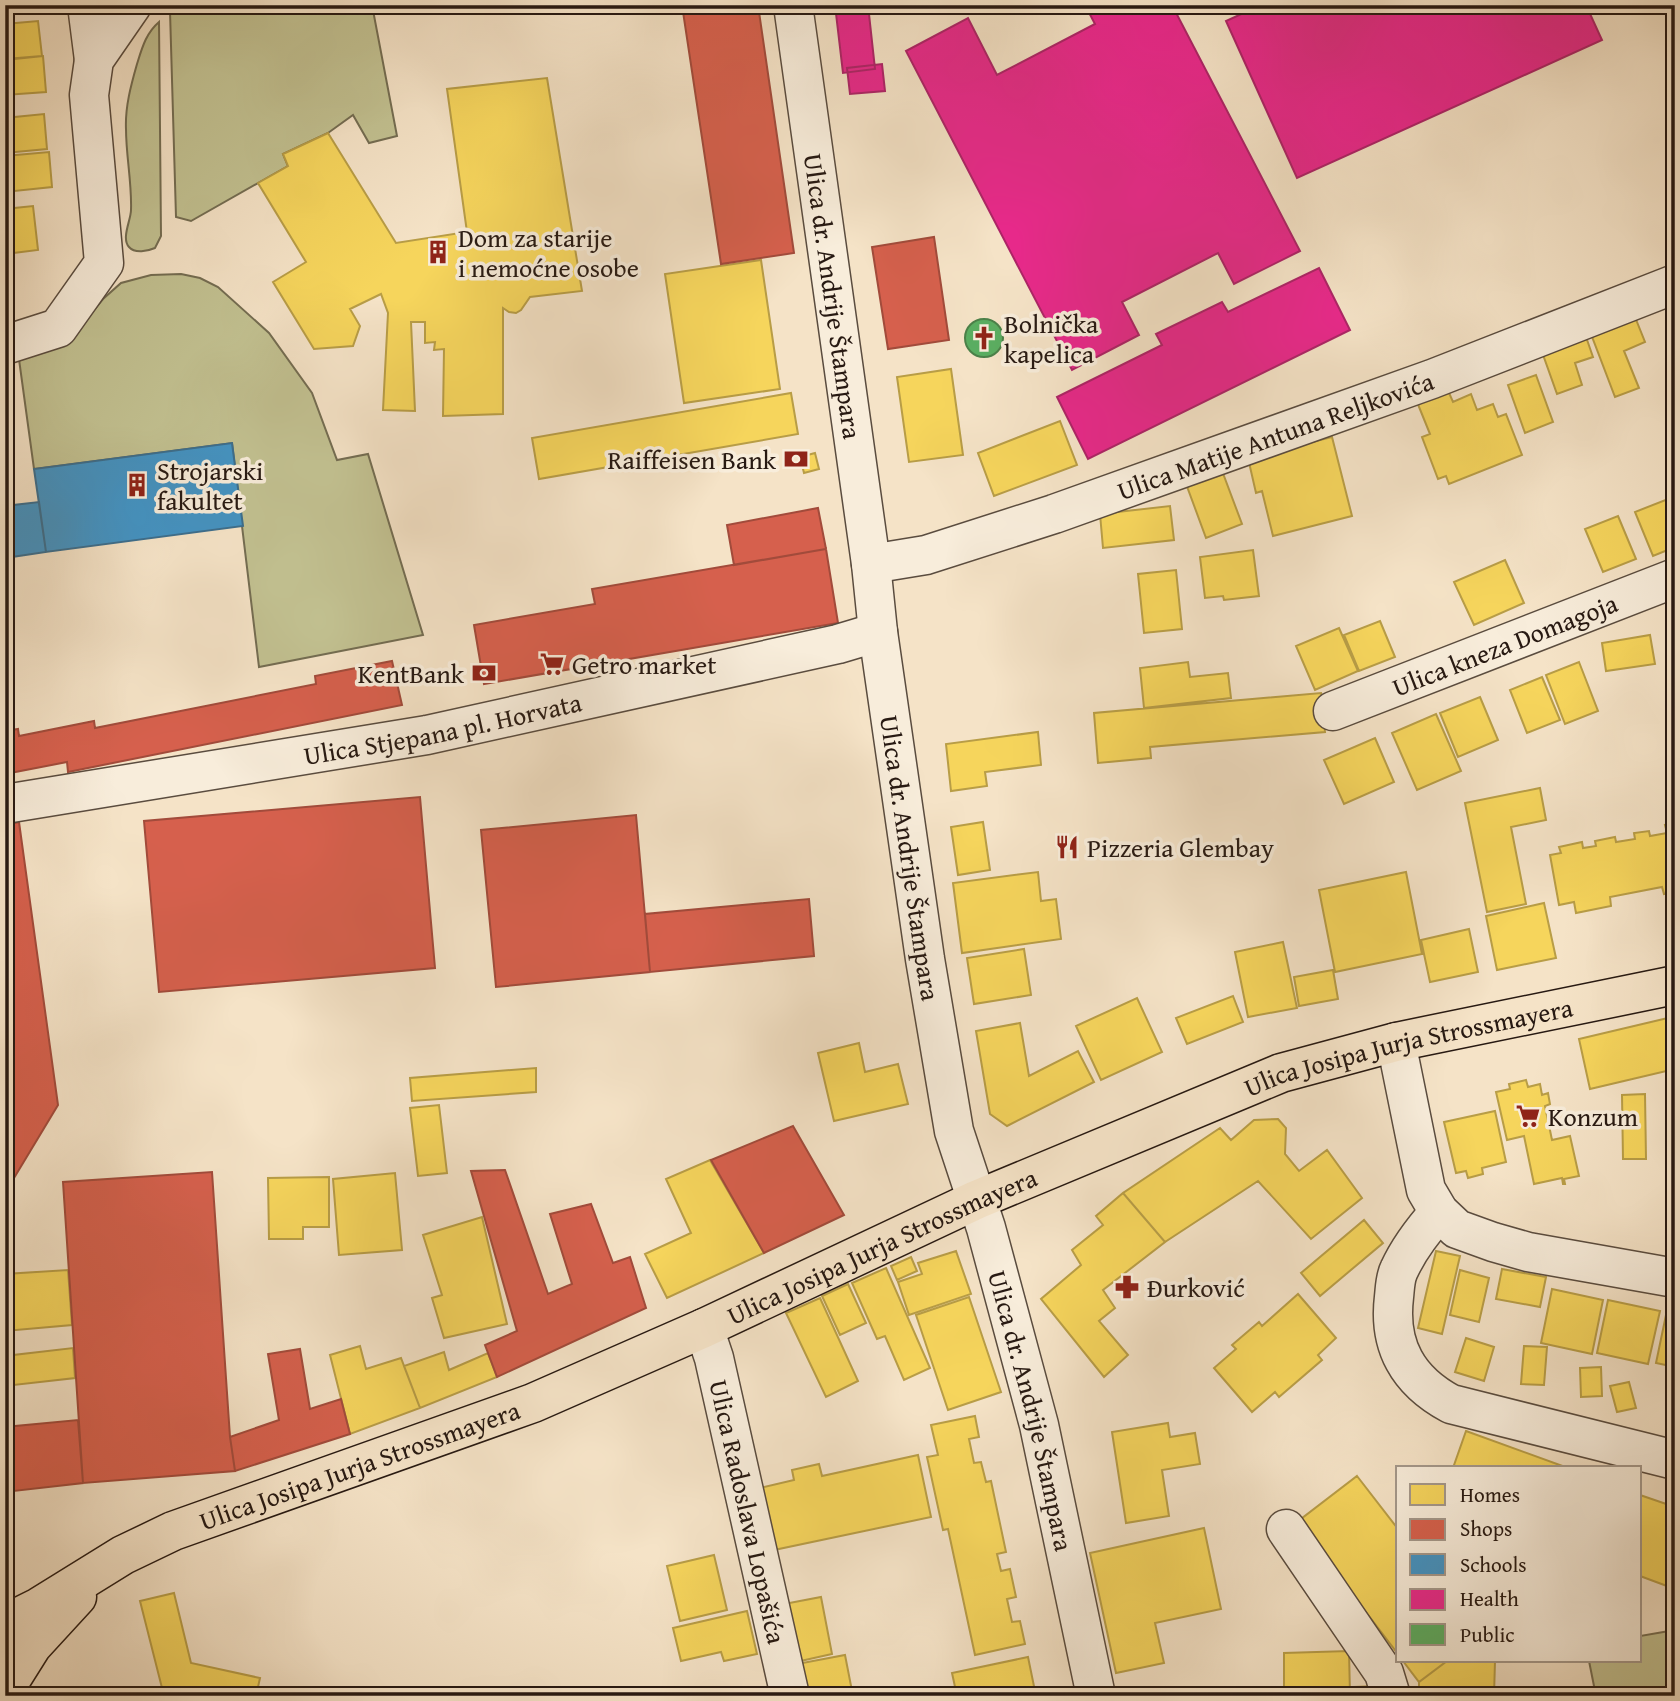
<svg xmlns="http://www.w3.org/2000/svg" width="1680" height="1701" font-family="'Gentium Book Plus',serif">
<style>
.green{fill:#c2c191;stroke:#746d52;stroke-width:2}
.homes{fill:#f6d55c;stroke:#b89d46;stroke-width:2}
.shops{fill:#d6604d;stroke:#a24b3b;stroke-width:2}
.schools{fill:#4393c3;stroke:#3b6e8e;stroke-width:2}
.health{fill:#e7298a;stroke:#ad2466;stroke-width:2}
.public{fill:#5aae61;stroke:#4b8149;stroke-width:2}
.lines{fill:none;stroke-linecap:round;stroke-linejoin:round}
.minor-casing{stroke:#5a4c3f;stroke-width:41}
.major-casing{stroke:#271912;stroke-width:41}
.minor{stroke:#f8eddb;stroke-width:38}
.major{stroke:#f5e3c7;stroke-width:38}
.labels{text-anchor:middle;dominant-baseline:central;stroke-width:7;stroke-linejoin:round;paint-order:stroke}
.poi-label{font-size:26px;fill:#271912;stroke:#f8eddb;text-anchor:start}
.street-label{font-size:26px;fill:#271912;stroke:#f8eddb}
</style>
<rect width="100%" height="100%" fill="#f5e3c7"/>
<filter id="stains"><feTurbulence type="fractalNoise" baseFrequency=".00286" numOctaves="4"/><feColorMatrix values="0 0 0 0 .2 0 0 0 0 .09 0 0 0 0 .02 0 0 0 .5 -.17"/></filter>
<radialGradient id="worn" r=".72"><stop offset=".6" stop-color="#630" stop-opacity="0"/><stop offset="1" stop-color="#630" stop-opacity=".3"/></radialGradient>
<!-- green -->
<path class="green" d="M 174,5 L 372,5 L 397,136 L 369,143 L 353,115 L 328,133 L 283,154 L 288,166 L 191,221 L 176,217 L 170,11 Z
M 159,22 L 161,236 L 155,248 C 148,251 135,254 129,247 C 121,238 131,220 131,210 C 132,183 126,156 126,129 C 125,107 131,85 137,64 C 142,48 146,33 159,22 Z
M 181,274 L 200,278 L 218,287 L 269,333 L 312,393 L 337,460 L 368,454 L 423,635 L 259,667 L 232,443 L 34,469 L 18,352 L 90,315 L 103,299 L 121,283 L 151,275 Z
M 1675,1630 L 1675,1696 L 1596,1696 L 1589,1661 L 1640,1661 L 1640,1636 Z"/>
<!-- homes -->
<path class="homes" d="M 38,21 L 42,56 L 5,59 L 5,24 Z
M 43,56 L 46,92 L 5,95 L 5,60 Z
M 547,78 L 582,291 L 530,297 L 521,310 L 516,313 L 509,312 L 503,308 L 503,414 L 443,416 L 444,349 L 434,350 L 435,342 L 425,343 L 425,322 L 411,322 L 415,411 L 383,410 L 388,313 L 381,294 L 350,309 L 360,326 L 353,346 L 314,349 L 273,282 L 306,262 L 258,183 L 288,166 L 283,154 L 328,133 L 396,243 L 467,232 L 447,89 Z
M 44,114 L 47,149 L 5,153 L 5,118 Z
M 49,152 L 52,187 L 5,192 L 5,156 Z
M 33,206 L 38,250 L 5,254 L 5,209 Z
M 761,260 L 780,389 L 684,403 L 665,274 Z
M 1635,317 L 1645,342 L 1624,351 L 1639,388 L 1615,397 L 1591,334 Z
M 1585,334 L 1593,357 L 1575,363 L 1582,385 L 1557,394 L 1541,349 Z
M 951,369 L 963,455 L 909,462 L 897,377 Z
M 1536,375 L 1553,422 L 1525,433 L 1508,385 Z
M 1446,386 L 1453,402 L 1471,394 L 1477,410 L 1493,404 L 1498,417 L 1506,414 L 1522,455 L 1449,484 L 1446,476 L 1438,479 L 1422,437 L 1430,434 L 1415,397 Z
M 791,393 L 798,434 L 539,479 L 532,438 Z
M 1060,421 L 1077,465 L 994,496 L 978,453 Z
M 1332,437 L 1352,516 L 1273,536 L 1262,491 L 1256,493 L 1248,458 Z
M 815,453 L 819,469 L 804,473 L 800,457 Z
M 1221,468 L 1242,524 L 1206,538 L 1185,481 Z
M 1668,499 L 1675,515 L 1675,547 L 1653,556 L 1635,512 Z
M 1170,506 L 1174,540 L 1103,548 L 1100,514 Z
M 1618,516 L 1636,559 L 1603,572 L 1585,529 Z
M 1253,550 L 1259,596 L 1224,600 L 1223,596 L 1205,598 L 1200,557 Z
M 1505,560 L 1524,603 L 1474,625 L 1454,582 Z
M 1176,570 L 1182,629 L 1144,633 L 1138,574 Z
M 1380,621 L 1395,657 L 1359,671 L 1344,635 Z
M 1339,628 L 1358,671 L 1315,690 L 1296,646 Z
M 1650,635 L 1655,664 L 1606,671 L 1602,643 Z
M 1188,662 L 1190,677 L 1228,673 L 1231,698 L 1144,708 L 1140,668 Z
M 1579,662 L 1598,711 L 1565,724 L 1546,675 Z
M 1542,677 L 1560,720 L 1527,733 L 1510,690 Z
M 1321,693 L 1325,732 L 1150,747 L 1151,758 L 1098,763 L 1094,713 Z
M 1480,697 L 1498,740 L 1458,757 L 1440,713 Z
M 1436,714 L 1461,771 L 1417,790 L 1392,733 Z
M 1038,732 L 1041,765 L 985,772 L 987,786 L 951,791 L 946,744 Z
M 1375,738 L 1394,782 L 1344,804 L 1324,760 Z
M 1540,788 L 1546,820 L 1511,827 L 1526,904 L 1487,912 L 1465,803 Z
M 983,822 L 990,870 L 958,875 L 951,827 Z
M 1675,824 L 1675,892 L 1664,894 L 1662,887 L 1610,897 L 1611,906 L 1576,913 L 1574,902 L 1559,905 L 1550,855 L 1561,853 L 1559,847 L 1582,842 L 1583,848 L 1596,846 L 1595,841 L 1615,837 L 1616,842 L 1635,839 L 1634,833 L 1649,831 L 1650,836 L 1667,833 L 1665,825 Z
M 1038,872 L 1041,901 L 1056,899 L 1061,939 L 962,953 L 953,883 Z
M 1406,872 L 1422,954 L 1335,972 L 1319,890 Z
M 1544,903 L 1556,958 L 1497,970 L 1486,916 Z
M 1469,929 L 1478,972 L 1430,982 L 1421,940 Z
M 1283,942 L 1297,1008 L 1248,1017 L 1235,952 Z
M 1024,949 L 1031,995 L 974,1004 L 967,958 Z
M 1333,970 L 1338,999 L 1299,1006 L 1294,977 Z
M 1233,996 L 1243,1022 L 1187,1044 L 1176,1018 Z
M 1137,998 L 1162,1052 L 1101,1080 L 1076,1026 Z
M 1672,1017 L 1675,1027 L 1675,1069 L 1590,1089 L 1579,1039 Z
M 1020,1023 L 1029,1076 L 1078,1051 L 1094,1082 L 1007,1126 L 990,1114 L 976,1031 Z
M 859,1043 L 865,1072 L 898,1064 L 908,1104 L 834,1121 L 818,1053 Z
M 536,1068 L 536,1092 L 412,1101 L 410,1078 Z
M 1526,1080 L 1528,1087 L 1540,1084 L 1542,1095 L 1548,1093 L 1550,1104 L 1545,1106 L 1552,1140 L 1570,1136 L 1579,1176 L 1564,1179 L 1565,1184 L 1563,1184 L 1562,1178 L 1534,1184 L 1524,1136 L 1507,1140 L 1496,1092 L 1510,1089 L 1509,1084 Z
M 1645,1094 L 1646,1159 L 1623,1159 L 1622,1095 Z
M 439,1105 L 447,1173 L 418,1176 L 410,1108 Z
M 1495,1111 L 1506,1162 L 1482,1168 L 1483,1174 L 1468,1178 L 1466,1171 L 1456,1173 L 1444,1122 Z
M 1278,1119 L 1286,1128 L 1285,1154 L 1299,1171 L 1327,1150 L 1362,1198 L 1311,1239 L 1258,1181 L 1165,1242 L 1123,1193 L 1220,1128 L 1231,1140 L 1254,1120 Z
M 710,1160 L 764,1253 L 667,1298 L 645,1254 L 691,1233 L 666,1179 Z
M 395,1173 L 402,1250 L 339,1255 L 333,1179 Z
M 329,1177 L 329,1227 L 303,1227 L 303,1239 L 269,1239 L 268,1178 Z
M 1123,1193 L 1165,1242 L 1103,1290 L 1115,1308 L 1099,1321 L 1128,1355 L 1104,1377 L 1041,1299 L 1081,1265 L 1072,1250 L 1103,1225 L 1096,1216 Z
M 482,1217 L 507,1324 L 444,1338 L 432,1298 L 442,1295 L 423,1235 Z
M 1364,1220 L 1383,1243 L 1320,1296 L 1301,1273 Z
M 956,1251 L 971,1294 L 909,1315 L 898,1282 L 922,1274 L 918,1263 Z
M 1436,1251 L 1460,1256 L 1442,1334 L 1418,1328 Z
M 911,1257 L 917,1271 L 897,1280 L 891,1266 Z
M 886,1268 L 930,1368 L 904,1380 L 885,1336 L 877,1339 L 852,1283 Z
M 1502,1269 L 1546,1277 L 1540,1307 L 1496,1299 Z
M 68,1270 L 72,1325 L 5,1331 L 5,1274 Z
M 1460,1270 L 1489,1278 L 1479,1322 L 1450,1315 Z
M 848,1284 L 866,1323 L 840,1335 L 822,1296 Z
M 1552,1289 L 1603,1300 L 1592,1354 L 1541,1343 Z
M 1298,1294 L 1336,1338 L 1318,1355 L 1322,1360 L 1279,1397 L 1275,1392 L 1252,1412 L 1214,1368 L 1236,1349 L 1232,1345 L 1259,1322 L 1262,1326 Z
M 969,1297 L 1001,1392 L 948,1410 L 916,1315 Z
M 820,1298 L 858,1381 L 826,1397 L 786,1313 Z
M 1608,1300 L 1660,1311 L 1648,1364 L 1597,1353 Z
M 1667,1310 L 1675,1311 L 1675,1367 L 1656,1363 Z
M 1466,1338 L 1494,1347 L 1484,1381 L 1455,1372 Z
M 360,1346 L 366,1369 L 401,1358 L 420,1408 L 350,1434 L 330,1355 Z
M 1524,1346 L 1547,1347 L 1544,1385 L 1521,1384 Z
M 73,1348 L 75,1378 L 5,1386 L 5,1356 Z
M 444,1352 L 449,1370 L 488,1353 L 497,1377 L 420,1408 L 404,1366 Z
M 1601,1367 L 1602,1396 L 1581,1397 L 1580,1368 Z
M 1629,1382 L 1636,1408 L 1617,1412 L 1610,1386 Z
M 975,1416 L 979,1437 L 969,1439 L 974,1463 L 981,1462 L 986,1482 L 991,1481 L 1006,1552 L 997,1554 L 1001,1571 L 1010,1569 L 1016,1597 L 1007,1599 L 1012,1622 L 1020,1621 L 1025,1644 L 975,1655 L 948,1529 L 943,1530 L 927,1457 L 938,1455 L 931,1425 Z
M 1168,1423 L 1170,1437 L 1195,1433 L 1200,1464 L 1162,1470 L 1169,1516 L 1126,1523 L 1112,1432 Z
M 1466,1431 L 1568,1468 L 1453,1468 Z
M 918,1455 L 931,1517 L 774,1550 L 760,1488 L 794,1480 L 792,1470 L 819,1464 L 822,1476 Z
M 1357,1476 L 1398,1529 L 1398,1654 L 1297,1522 Z
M 1640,1495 L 1675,1507 L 1675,1589 L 1640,1576 Z
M 1204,1528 L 1221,1609 L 1155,1623 L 1164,1663 L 1116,1673 L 1090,1553 Z
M 714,1555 L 727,1610 L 680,1621 L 667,1566 Z
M 174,1593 L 191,1663 L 260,1678 L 256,1696 L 201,1696 L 162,1688 L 140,1601 Z
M 821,1597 L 832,1654 L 796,1662 L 784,1604 Z
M 747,1611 L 757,1654 L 724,1661 L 721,1652 L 681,1661 L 673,1628 Z
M 1349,1651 L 1350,1695 L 1284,1696 L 1284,1653 Z
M 845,1655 L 853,1696 L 803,1696 L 797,1664 Z
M 1028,1657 L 1036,1696 L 957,1696 L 952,1673 Z
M 1403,1661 L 1447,1661 L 1419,1682 Z
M 1447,1661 L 1495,1661 L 1494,1696 L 1419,1696 L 1419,1682 Z
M 1378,1686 L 1378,1696 L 1354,1696 L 1354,1687 Z"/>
<!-- shops -->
<path class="shops" d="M 682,5 L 758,5 L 794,253 L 721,264 Z
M 934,237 L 949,340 L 888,349 L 872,247 Z
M 818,508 L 826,549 L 734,565 L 727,525 Z
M 826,549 L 838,623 L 484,684 L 474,625 L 595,604 L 592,589 Z
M 392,661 L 402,705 L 68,772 L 67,762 L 5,774 L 5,731 L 18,729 L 19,736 L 94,721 L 95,728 L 316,684 L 315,676 Z
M 420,797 L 435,968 L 159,992 L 144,821 Z
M 636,815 L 650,972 L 496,987 L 481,830 Z
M 19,822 L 58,1105 L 5,1193 L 5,825 Z
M 809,899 L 814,956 L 650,972 L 645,914 Z
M 793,1126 L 844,1215 L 764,1253 L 711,1160 Z
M 505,1170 L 548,1294 L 572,1284 L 550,1214 L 591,1204 L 613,1263 L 630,1257 L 646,1308 L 497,1377 L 485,1345 L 517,1331 L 471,1171 Z
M 212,1172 L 230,1437 L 235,1471 L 83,1483 L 63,1182 Z
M 300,1349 L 310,1409 L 341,1399 L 350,1434 L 235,1471 L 230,1437 L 279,1420 L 268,1354 Z
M 78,1420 L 83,1483 L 5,1492 L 5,1427 Z"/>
<!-- schools -->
<path class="schools" d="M 232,443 L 243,526 L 46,552 L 34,469 Z
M 39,502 L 46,552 L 5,558 L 5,506 Z"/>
<!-- health -->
<path class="health" d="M 835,5 L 868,5 L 875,69 L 843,73 Z
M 1085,5 L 1172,5 L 1300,251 L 1234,284 L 1218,253 L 1122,302 L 1139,335 L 1072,370 L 906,51 L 968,18 L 997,75 L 1095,24 Z
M 1261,5 L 1586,5 L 1602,40 L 1297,178 L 1226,21 Z
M 882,64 L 885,91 L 850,94 L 847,68 Z
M 1319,268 L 1350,330 L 1088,459 L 1057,397 L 1162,345 L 1156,334 L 1222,302 L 1228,312 Z"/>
<!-- public -->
<path class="public" d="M965 338a19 19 0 1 1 38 0a19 19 0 1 1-38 0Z"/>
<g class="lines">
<!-- minor casing -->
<g class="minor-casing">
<g id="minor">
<path d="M 87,5 L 94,60"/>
<path id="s1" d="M 793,5 L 871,564 L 878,632 L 925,959 L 954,1131 L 986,1228 L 1039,1425 L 1096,1696"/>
<path d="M 5,345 L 58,328 L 104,263 L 89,95 L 94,60 L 132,5"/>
<path id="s2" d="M 871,564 L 926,555 L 1054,514 L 1432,379 L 1675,284"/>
<path id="s3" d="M 1333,711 L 1675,578"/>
<path id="s4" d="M 5,804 L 427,735 L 838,644 L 878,632"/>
<path d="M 1396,1042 L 1426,1190 L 1439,1212 L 1457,1229 L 1493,1242 L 1528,1252 L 1675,1278"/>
<path d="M 1439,1212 C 1423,1230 1409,1248 1399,1270 C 1395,1278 1395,1288 1394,1297 C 1388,1346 1408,1381 1451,1404 L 1675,1460"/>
<path id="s5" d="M 704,1328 L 714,1358 L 790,1696"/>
<path d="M 1286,1529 L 1384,1673 L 1391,1696"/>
</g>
</g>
<!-- major casing -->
<g class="major-casing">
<g id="major">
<path id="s6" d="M 5,1624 L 39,1607 L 123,1555 L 173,1531 L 533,1403 L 704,1328 L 976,1200 L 1281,1073 L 1396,1042 L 1675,985"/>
<path d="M 10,1681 L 32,1646 L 77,1597"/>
</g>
</g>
<!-- minor -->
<use href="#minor" class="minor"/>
<!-- major -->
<use href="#major" class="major"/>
</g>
<!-- icons -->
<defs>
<g id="building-bare" transform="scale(1.89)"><path d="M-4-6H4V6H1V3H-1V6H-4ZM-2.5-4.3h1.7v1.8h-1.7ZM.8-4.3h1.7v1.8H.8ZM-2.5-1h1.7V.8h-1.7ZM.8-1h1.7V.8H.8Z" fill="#8f2418" stroke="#f8eddb" stroke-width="2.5" paint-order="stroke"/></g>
<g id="church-bare" transform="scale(1.89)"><path d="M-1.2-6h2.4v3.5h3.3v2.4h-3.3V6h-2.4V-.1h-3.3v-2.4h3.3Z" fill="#8f2418" stroke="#f8eddb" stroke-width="2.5" paint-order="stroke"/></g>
<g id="bank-bare" transform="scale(1.89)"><path d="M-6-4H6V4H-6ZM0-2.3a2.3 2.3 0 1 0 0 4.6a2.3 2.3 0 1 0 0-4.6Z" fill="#8f2418" stroke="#f8eddb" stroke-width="2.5" paint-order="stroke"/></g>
<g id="supermarket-bare" transform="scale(1.89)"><path d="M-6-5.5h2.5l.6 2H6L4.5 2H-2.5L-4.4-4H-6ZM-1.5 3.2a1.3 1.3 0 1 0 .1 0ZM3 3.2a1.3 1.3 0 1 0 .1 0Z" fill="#8f2418" stroke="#f8eddb" stroke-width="2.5" paint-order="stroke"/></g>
<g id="restaurant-bare" transform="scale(1.89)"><path d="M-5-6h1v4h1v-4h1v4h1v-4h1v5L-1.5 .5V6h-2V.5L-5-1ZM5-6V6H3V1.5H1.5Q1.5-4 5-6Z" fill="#8f2418" stroke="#f8eddb" stroke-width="2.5" paint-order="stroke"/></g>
<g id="pharmacy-bare" transform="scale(1.89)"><path d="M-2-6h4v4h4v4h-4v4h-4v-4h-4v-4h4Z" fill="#8f2418" stroke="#f8eddb" stroke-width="2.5" paint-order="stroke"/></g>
</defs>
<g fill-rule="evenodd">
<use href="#building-bare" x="438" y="252"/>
<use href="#church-bare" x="984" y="338"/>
<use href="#bank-bare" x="796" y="459"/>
<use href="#building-bare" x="137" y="485"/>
<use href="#supermarket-bare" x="552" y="664"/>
<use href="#bank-bare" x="484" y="673"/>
<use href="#restaurant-bare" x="1067" y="847"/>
<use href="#supermarket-bare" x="1528" y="1116"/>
<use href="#pharmacy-bare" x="1127" y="1287"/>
</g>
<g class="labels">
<!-- poi labels -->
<g class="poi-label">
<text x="458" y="237">Dom za starije<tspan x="458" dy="30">i nemoćne osobe</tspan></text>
<text x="1004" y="323">Bolnička<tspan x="1004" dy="30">kapelica</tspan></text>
<text x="776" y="459" text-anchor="end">Raiffeisen Bank</text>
<text x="157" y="470">Strojarski<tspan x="157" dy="30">fakultet</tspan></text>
<text x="572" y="664">Getro market</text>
<text x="464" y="673" text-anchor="end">KentBank</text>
<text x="1087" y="847">Pizzeria Glembay</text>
<text x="1548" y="1116">Konzum</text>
<text x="1147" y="1287">Đurković</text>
</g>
<!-- street labels -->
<g class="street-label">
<text stroke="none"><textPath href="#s1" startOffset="294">Ulica dr. Andrije Štampara</textPath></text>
<text stroke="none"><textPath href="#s2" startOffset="425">Ulica Matije Antuna Reljkovića</textPath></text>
<text stroke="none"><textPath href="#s3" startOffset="184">Ulica kneza Domagoja</textPath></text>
<text stroke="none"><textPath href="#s4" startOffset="444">Ulica Stjepana pl. Horvata</textPath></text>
<text stroke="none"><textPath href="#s1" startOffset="861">Ulica dr. Andrije Štampara</textPath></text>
<text stroke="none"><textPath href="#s6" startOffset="1522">Ulica Josipa Jurja Strossmayera</textPath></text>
<text stroke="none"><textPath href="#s6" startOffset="957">Ulica Josipa Jurja Strossmayera</textPath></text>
<text stroke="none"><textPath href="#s1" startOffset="1428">Ulica dr. Andrije Štampara</textPath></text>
<text stroke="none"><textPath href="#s6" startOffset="390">Ulica Josipa Jurja Strossmayera</textPath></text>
<text stroke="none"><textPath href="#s5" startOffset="189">Ulica Radoslava Lopašića</textPath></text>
</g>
</g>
<!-- margin -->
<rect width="1680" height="1701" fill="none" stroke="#f5e3c7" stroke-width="28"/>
<rect x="7" y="7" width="1666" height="1687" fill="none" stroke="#271912" stroke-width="3.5"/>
<rect x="14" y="14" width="1652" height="1673" fill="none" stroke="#271912" stroke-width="2"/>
<!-- legend -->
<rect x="1396" y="1466" width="245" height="196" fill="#f8eddb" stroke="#a4988b" stroke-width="2"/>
<rect x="1410" y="1484" width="35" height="21" fill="#f6d55c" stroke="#a4988b" stroke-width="2"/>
<text x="1460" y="1502" font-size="21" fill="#271912">Homes</text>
<rect x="1410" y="1519" width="35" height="21" fill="#d6604d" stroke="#a4988b" stroke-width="2"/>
<text x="1460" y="1536" font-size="21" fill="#271912">Shops</text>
<rect x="1410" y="1554" width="35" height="21" fill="#4393c3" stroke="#a4988b" stroke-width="2"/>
<text x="1460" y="1572" font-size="21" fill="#271912">Schools</text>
<rect x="1410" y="1589" width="35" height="21" fill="#e7298a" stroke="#a4988b" stroke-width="2"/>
<text x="1460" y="1606" font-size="21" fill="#271912">Health</text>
<rect x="1410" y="1624" width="35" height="21" fill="#5aae61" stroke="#a4988b" stroke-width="2"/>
<text x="1460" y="1642" font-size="21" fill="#271912">Public</text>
<rect width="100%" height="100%" filter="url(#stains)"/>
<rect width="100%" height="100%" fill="url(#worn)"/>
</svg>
